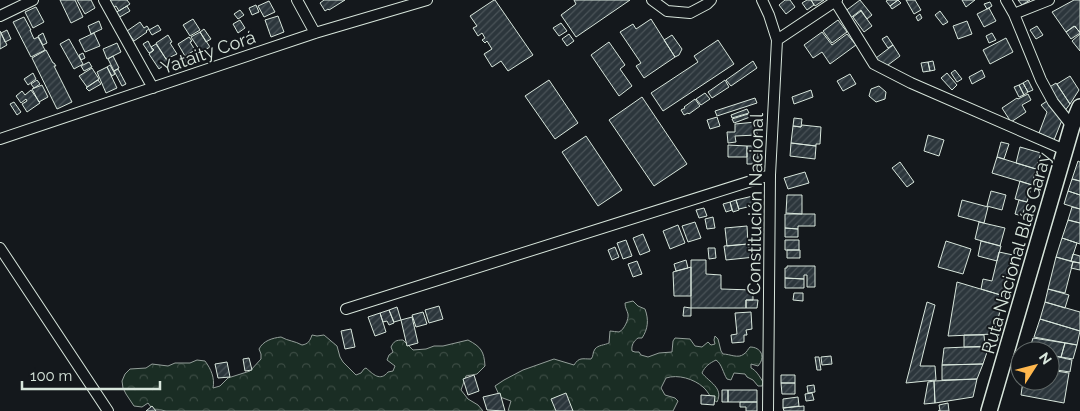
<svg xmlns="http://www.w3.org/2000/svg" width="1080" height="411" font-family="Raleway,sans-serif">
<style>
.forest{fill:url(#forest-crowns);stroke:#939e99}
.building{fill:url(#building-hatch);stroke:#d8e6dc}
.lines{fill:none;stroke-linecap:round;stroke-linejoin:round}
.minor-casing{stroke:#d8e6dc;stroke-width:12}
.highway-casing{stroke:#d8e6dc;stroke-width:18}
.minor{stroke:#14181c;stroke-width:10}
.highway{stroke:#14181c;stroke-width:15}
.labels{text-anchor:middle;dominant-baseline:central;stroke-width:4;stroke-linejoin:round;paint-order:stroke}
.street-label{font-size:18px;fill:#d8e6dc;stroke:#14181c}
</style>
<defs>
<pattern id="forest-crowns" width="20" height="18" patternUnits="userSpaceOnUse" patternTransform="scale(1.25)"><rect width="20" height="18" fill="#1a2d24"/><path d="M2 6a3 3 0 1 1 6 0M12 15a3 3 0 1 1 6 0" fill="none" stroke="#3b4b43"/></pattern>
<pattern id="building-hatch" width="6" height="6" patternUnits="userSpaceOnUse" patternTransform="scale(1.25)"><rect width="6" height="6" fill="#2c363c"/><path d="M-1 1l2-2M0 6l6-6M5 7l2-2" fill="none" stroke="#4a5358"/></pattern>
</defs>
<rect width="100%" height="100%" fill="#14181c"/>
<!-- forest -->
<path class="forest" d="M 633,301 L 638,306 L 645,309 C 649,320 648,329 642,338 L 638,338 C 634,341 631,345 632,351 L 635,352 L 639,352 L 641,355 L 648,357 L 659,353 L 672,352 L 673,341 L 675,338 L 690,339 L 695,346 L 702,347 L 708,342 L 711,345 L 715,344 L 714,340 L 715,336 L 718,339 L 721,351 L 723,354 C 730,354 738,359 744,354 C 747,352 748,349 750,347 C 761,347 766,357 758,366 L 751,364 L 751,368 C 756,370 760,377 763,382 L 762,386 L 758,386 L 753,380 L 747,377 L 745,374 L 734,373 L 731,380 L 727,379 C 723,373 722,364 716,360 C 710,363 705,366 702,373 C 709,382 724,388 717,402 C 710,399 709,392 703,387 C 694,379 678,374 666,378 L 661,388 L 665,395 L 675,398 L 678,401 L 673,411 L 508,411 L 511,401 L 500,397 L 495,386 L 504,380 L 523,370 L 554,359 L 574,365 C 579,357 582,359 591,359 C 594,356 592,353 595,349 C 598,345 605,345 609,343 L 610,331 C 613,331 616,332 619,332 C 624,330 629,319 628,314 C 627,310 625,308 625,303 Z
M 312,335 L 317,336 L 324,335 L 337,346 L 340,357 L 343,362 L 356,375 L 361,373 L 364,369 L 366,368 C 373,374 380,382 388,372 L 393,371 L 395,366 L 387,360 L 389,355 L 393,352 L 391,347 C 394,341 396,340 403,340 L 413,350 L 426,349 L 434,346 L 443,346 L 468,340 C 481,347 484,351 485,366 L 477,374 L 466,376 L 461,390 L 468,399 L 478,405 L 483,411 L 166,411 L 161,410 L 153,410 L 148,403 L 142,407 L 134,406 L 126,394 L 123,388 L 122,381 L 125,374 L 130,369 L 146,368 L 152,364 L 168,366 L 175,363 L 190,363 L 197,360 L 205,361 C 211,369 215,378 213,388 L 220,386 L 228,378 L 250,371 L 261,359 L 261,354 L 259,349 C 263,341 272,338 281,337 C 288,341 295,341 302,345 C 308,344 310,341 312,335 Z"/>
<!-- building -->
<path class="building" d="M 60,0 L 75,0 L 83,17 L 71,23 Z
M 77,0 L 91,0 L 95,8 L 85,14 Z
M 111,0 L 127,0 L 130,4 L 119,11 L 116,6 L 114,7 L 110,1 Z
M 324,0 L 345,0 L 329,10 L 328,9 L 325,11 L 320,3 Z
M 494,0 L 495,0 L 533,55 L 508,71 L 501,61 L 492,67 L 484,54 L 492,49 L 487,41 L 485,43 L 482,40 L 485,38 L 482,33 L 478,36 L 473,28 L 477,26 L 470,16 Z
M 574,0 L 630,0 L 576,37 L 561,15 L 576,4 Z
M 785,0 L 790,0 L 795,7 L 786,14 L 779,5 Z
M 807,0 L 811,0 L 814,5 L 807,10 L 802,3 Z
M 811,0 L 824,0 L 815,6 Z
M 860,0 L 872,15 L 867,19 L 861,10 L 849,19 L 844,12 Z
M 888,0 L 898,0 L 890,6 L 886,1 Z
M 898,0 L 901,3 L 892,9 L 890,6 Z
M 906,0 L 915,0 L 921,10 L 914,14 Z
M 962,0 L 975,0 L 966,7 Z
M 1018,0 L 1030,0 L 1022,5 Z
M 1074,0 L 1080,0 L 1080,32 L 1074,26 L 1066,32 L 1052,12 Z
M 269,1 L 275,12 L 264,17 L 258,6 Z
M 990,2 L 992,6 L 987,9 L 984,4 Z
M 256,5 L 259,12 L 252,15 L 249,8 Z
M 127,6 L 130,11 L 118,18 L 115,13 Z
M 36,7 L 44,22 L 33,28 L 25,12 Z
M 989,8 L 996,21 L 984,27 L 977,14 Z
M 240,10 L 244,15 L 238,19 L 234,14 Z
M 861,11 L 872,26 L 864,32 L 853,17 Z
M 940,11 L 948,22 L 943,25 L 935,15 Z
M 920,14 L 922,18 L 918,21 L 916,17 Z
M 278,16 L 284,32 L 271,37 L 265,20 Z
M 24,17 L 31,30 L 30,30 L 34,39 L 38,37 L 45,50 L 31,57 L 13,22 Z
M 193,19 L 200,30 L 190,36 L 183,25 Z
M 651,19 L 675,57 L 644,78 L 636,66 L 641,63 L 620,32 L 633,24 L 636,29 Z
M 240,20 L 245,28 L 238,33 L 233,24 Z
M 838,20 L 847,32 L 832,43 L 823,31 Z
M 99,21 L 102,29 L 91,34 L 88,26 Z
M 967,21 L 972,34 L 958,39 L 953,26 Z
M 140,22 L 144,28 L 147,26 L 149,29 L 146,31 L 147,32 L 134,41 L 127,31 Z
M 561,23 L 567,31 L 559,36 L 553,28 Z
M 158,25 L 161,30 L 152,35 L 149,30 Z
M 1037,26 L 1043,35 L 1036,39 L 1030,30 Z
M 1075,26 L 1080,33 L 1071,39 L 1066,32 Z
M 204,29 L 211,39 L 206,42 L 200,32 Z
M 7,30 L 11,39 L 5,42 L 1,33 Z
M 0,31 L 7,45 L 0,49 Z
M 200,32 L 210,47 L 201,52 L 191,37 Z
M 822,32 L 832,45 L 847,34 L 856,45 L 830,64 L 822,52 L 813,58 L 804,45 Z
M 43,33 L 47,43 L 43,45 L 38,36 Z
M 94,33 L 100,46 L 85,52 L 79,40 Z
M 992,33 L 996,40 L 989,43 L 986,36 Z
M 569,34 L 574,41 L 567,46 L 562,39 Z
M 1080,34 L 1080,51 L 1072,41 Z
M 168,35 L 172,42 L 170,43 L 177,54 L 166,59 L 156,43 Z
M 672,35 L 682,49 L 679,55 L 675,57 L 664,40 Z
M 887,36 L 893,45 L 888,48 L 882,39 Z
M 189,37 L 192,41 L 190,42 L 195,50 L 185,56 L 178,44 Z
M 1006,38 L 1013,52 L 990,64 L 983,50 Z
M 69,39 L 83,64 L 74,69 L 60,44 Z
M 718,40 L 734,64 L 663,111 L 651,93 L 698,62 L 694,56 Z
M 148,41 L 153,51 L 149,53 L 143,44 Z
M 609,42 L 625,65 L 620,69 L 632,86 L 619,96 L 591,55 Z
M 117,43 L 121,52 L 107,59 L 103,49 Z
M 156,44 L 168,62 L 159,69 L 149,54 L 154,50 L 151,47 Z
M 893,45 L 900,56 L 884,68 L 876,58 Z
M 46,50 L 53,63 L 54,63 L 56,66 L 54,66 L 72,102 L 57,109 L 32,58 Z
M 83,53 L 85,58 L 81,60 L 79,55 Z
M 113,56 L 119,68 L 114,71 L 108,59 Z
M 185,58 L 188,63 L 183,66 L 180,61 Z
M 753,61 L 757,68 L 731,86 L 726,80 Z
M 933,61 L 935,70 L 930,71 L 928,62 Z
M 89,62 L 92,67 L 84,71 L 81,66 Z
M 928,62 L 930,71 L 923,72 L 921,63 Z
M 110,65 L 115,74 L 112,76 L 107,67 Z
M 107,67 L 117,88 L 106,93 L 97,72 Z
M 92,68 L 99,79 L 87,87 L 79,76 Z
M 118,69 L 126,84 L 122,86 L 114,71 Z
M 955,70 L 962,79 L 957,82 L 951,73 Z
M 982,70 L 985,77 L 972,84 L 969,77 Z
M 33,73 L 36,79 L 28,85 L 24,79 Z
M 947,73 L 957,85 L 952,90 L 941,78 Z
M 850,74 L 856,84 L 843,91 L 837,81 Z
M 1070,76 L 1079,90 L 1070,104 L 1057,84 Z
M 37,80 L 40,84 L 34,88 L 31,84 Z
M 98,80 L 101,84 L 89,91 L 86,88 Z
M 549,80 L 578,123 L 555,139 L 525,96 Z
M 725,80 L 729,87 L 712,98 L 708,92 Z
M 1028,80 L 1033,90 L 1028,92 L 1023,83 Z
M 1023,83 L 1028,92 L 1024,95 L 1019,85 Z
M 1056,83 L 1070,104 L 1064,112 L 1048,88 Z
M 42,85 L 48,97 L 39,102 L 32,89 Z
M 1019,85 L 1024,95 L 1019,97 L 1014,87 Z
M 879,86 L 886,92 L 885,99 L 876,102 L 869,96 L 871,89 Z
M 31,90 L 40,103 L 27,112 L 22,104 L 27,101 L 26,99 L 21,103 L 16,96 L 22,91 L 25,95 Z
M 811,90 L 813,97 L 794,104 L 792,97 Z
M 705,93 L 710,99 L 701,105 L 696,99 Z
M 1028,94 L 1031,100 L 1022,105 L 1026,112 L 1011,122 L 1002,108 L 1017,98 L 1018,99 Z
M 642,97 L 687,164 L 654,186 L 609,120 Z
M 755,98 L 757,103 L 717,116 L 715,111 Z
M 695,99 L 700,106 L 689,114 L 688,113 L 684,115 L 681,110 L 685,108 L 684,107 Z
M 1047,101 L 1062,120 L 1054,140 L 1039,133 L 1047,112 L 1041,105 Z
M 14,102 L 21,112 L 17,115 L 10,104 Z
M 747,109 L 749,113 L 732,118 L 731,115 Z
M 748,114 L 750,117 L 734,123 L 732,119 Z
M 717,117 L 720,126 L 710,129 L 707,120 Z
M 794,118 L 802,119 L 801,127 L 793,126 Z
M 756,122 L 757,135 L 735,136 L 736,142 L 728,143 L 727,132 L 735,132 L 735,124 Z
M 802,125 L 821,127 L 820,144 L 816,144 L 816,146 L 791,143 L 793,126 L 801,127 Z
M 928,135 L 944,140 L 939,156 L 924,151 Z
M 586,136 L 622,190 L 598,206 L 562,152 Z
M 1001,142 L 1009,144 L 1004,159 L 997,157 Z
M 791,143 L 816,146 L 815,159 L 790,156 Z
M 728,145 L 747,146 L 747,157 L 728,157 Z
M 747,146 L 758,146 L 758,164 L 747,164 Z
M 1020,147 L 1041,153 L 1036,169 L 1016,163 Z
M 997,157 L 1036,169 L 1032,185 L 992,173 Z
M 1078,161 L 1080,162 L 1080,181 L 1072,179 Z
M 900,162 L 914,182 L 907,187 L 892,168 Z
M 805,172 L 809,183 L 788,189 L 784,178 Z
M 1072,179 L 1080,181 L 1080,195 L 1068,191 Z
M 1020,181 L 1032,185 L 1027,202 L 1015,199 Z
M 991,191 L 1006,195 L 1002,210 L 987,206 Z
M 1068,191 L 1080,195 L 1080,209 L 1064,204 Z
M 787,195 L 802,195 L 802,214 L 786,213 Z
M 753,196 L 756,205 L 739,209 L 736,200 Z
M 736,200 L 739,210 L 733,212 L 730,202 Z
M 962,200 L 988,207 L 984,223 L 958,216 Z
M 1019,200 L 1027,202 L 1022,216 L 1015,214 Z
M 730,202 L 732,210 L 726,212 L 723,204 Z
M 1072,207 L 1080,209 L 1080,223 L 1068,220 Z
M 704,208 L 707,216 L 699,218 L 696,210 Z
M 785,214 L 815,214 L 815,226 L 798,226 L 798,229 L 785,228 Z
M 713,217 L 715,228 L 707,229 L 705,219 Z
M 1068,220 L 1080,223 L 1080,244 L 1062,238 Z
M 695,222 L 701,238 L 688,242 L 682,226 Z
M 979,222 L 1005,228 L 1000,246 L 975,239 Z
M 678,225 L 685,243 L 670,249 L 663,231 Z
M 747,226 L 748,244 L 727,246 L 725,228 Z
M 785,228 L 798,229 L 798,237 L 785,237 Z
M 643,234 L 650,251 L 640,255 L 633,238 Z
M 1062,238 L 1077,243 L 1071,261 L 1056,257 Z
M 626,240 L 632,256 L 623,259 L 617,243 Z
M 785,240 L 799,240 L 799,250 L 785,250 Z
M 946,241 L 971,249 L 963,274 L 938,267 Z
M 981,241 L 1001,246 L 997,261 L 978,256 Z
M 748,244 L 749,248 L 754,248 L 755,257 L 726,260 L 724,246 Z
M 615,247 L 619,257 L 612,260 L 608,250 Z
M 708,248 L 715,248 L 716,258 L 709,259 Z
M 787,250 L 800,250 L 800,258 L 787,258 Z
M 999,252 L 1013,255 L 1004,296 L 981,289 L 983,279 L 992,281 Z
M 1073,254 L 1080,256 L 1080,263 L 1071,261 Z
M 1056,257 L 1073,262 L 1065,293 L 1048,289 Z
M 686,260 L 688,268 L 676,271 L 674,264 Z
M 691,260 L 706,260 L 706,274 L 721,275 L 721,289 L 753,290 L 753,300 L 746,300 L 746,308 L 691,308 Z
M 637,261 L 642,274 L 633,277 L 628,264 Z
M 1073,262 L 1080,263 L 1080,270 L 1071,268 Z
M 787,266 L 815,266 L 815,287 L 807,287 L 807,275 L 804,275 L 804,279 L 785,278 L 785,268 L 787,268 Z
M 691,267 L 691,296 L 674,296 L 673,272 Z
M 785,278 L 804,279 L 804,288 L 785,288 Z
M 957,282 L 1004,296 L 994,334 L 948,336 Z
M 1048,289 L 1069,295 L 1065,308 L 1045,302 Z
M 794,293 L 803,293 L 803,301 L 793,300 Z
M 746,300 L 758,300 L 757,308 L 746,308 Z
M 927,302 L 935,305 L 920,366 L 935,366 L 936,380 L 906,383 Z
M 1045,302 L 1080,312 L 1080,331 L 1040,319 Z
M 439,306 L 443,319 L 429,323 L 425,310 Z
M 397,307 L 401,320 L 394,322 L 389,310 Z
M 684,307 L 691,308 L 691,316 L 683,316 Z
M 389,310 L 394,323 L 389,325 L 387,321 L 383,322 L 380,313 Z
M 423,312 L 427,324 L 416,327 L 412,315 Z
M 751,312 L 752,329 L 746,330 L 747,335 L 744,335 L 744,342 L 732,343 L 731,335 L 737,334 L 735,313 Z
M 380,313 L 386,332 L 375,336 L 368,317 Z
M 412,317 L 418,343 L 407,346 L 401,320 Z
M 1040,319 L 1080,331 L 1077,345 L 1034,337 Z
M 351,329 L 355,347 L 345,349 L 341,331 Z
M 964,335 L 984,335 L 985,347 L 964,347 Z
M 1033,338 L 1065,343 L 1061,357 L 1050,355 L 1050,351 L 1029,351 Z
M 1065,343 L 1077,345 L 1073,359 L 1061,357 Z
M 989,346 L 983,364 L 942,365 L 944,348 Z
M 1050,355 L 1072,360 L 1070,372 L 1050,369 Z
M 831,356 L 832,364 L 822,365 L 821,357 Z
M 815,357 L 819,357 L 821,370 L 817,370 Z
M 249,358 L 252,370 L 245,371 L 243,359 Z
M 227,362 L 230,377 L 218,378 L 215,364 Z
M 983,364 L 977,379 L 942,380 L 942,365 Z
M 1050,370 L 1069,373 L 1064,403 L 1021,395 L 1023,381 L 1050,381 Z
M 474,375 L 479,391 L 468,395 L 463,379 Z
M 781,375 L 795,375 L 795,383 L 781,383 Z
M 977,379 L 973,397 L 935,403 L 934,381 Z
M 934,381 L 935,403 L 924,404 L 928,382 Z
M 781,383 L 795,383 L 795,394 L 782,394 Z
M 814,385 L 815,392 L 808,393 L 807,386 Z
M 722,390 L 728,390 L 728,402 L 722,402 Z
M 728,390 L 757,390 L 757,402 L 728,402 Z
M 500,393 L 505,411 L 487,410 L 483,397 Z
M 566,393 L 573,411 L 556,411 L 551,399 Z
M 812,393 L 814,400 L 806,401 L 805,394 Z
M 701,395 L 715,396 L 714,405 L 701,404 Z
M 798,397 L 799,406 L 783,408 L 783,399 Z
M 740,402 L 757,402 L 757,411 L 746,411 L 746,407 L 740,407 Z
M 948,403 L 949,411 L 938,411 L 940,411 L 939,405 Z
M 152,406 L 156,411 L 146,411 Z
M 804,406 L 804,411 L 784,411 L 783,408 Z"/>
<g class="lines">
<!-- minor casing -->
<g class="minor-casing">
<path id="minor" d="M 104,0 L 153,88
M 297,0 L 315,33
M 652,0 L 667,11 L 690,13 L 707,4 L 711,0
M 762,0 L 769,15 L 777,40 L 770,175 L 768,411
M 1006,0 L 1014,14 L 1041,80 L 1053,102 L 1072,126
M 835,1 L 874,64 L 911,83 L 1065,150
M 1014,14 L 1049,0
M 0,16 L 33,0
M 777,40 L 837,0
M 0,139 L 315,33 L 427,0
M 0,248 L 108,411
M 346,309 L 770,175"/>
</g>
<!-- highway casing -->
<g class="highway-casing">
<path id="highway" d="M 989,411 L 1072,126 L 1080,107"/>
</g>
<!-- minor -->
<use href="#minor" class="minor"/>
<!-- highway -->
<use href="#highway" class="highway"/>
</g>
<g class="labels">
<!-- street labels -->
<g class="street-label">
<text transform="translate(208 52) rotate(-19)">Yataity Corá</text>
<text transform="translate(755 204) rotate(-89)">Constitución Nacional</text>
<text transform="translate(1016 253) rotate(-74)">Ruta Nacional Blás Garay</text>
</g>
</g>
<!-- north arrow -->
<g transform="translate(1035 366) rotate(54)"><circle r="24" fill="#14181c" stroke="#626a69"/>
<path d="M0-4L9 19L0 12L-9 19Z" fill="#ffb74d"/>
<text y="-8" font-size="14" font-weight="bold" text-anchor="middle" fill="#d8e6dc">N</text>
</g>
<!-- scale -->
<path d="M22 381v8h138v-8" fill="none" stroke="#d8e6dc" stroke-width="2.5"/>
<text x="30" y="381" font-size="15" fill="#d8e6dc" stroke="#14181c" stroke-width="4" paint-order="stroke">100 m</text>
</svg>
